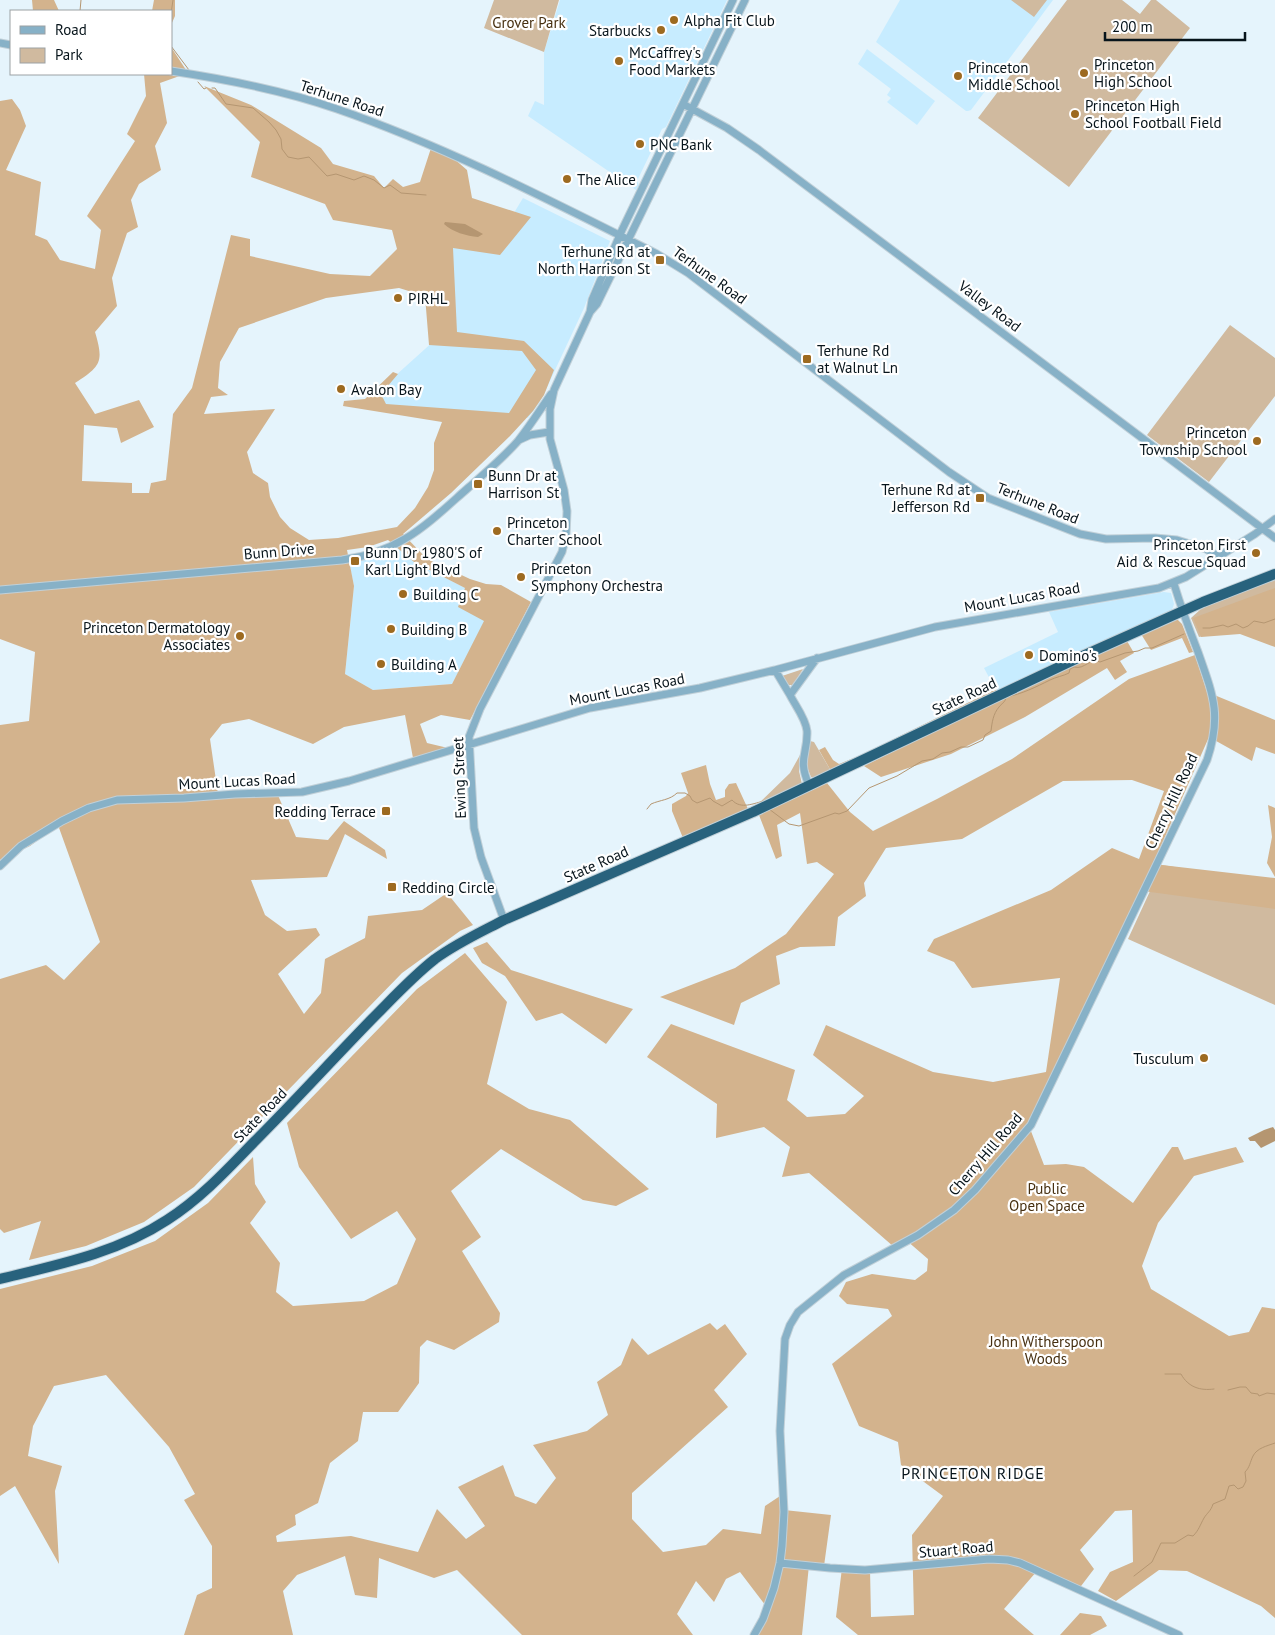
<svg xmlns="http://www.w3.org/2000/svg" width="1275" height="1635" font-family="'PT Sans',sans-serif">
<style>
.built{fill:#c7ecff}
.green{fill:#d0ba9f}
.forest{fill:#d3b38d;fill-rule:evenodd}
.water{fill:#b59671}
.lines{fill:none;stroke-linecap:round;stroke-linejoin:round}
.stream{stroke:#b59671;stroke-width:1}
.minor-casing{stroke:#c1d0d8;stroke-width:9}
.highway-casing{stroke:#c1d0d8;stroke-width:12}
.minor{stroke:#87b1c7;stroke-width:7}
.highway{stroke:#28627d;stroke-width:10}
.poi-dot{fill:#9d6a20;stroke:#fff;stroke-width:2}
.labels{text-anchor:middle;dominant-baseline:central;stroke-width:4.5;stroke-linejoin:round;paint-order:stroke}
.poi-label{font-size:15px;fill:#07141b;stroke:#fff;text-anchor:start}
.park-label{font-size:15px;fill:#462f10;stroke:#fff}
.street-label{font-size:15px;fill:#07141b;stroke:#fff}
.neighbourhood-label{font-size:16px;letter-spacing:1px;fill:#07141b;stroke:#fff}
</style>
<rect width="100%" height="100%" fill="#e5f4fc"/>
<!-- built -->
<path class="built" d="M 560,0 L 727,0 L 666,127 L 662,129 L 637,181 L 639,185 L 636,190 L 528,116 L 535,101 L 544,105 L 544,52 Z
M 900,0 L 1053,0 L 971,110 L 968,111 L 966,111 L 876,42 Z
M 867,49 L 935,101 L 917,125 L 887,102 L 891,98 L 887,95 L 891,89 L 858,64 Z
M 523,198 L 610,241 L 584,308 L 563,353 L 540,402 L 528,418 L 365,403 L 435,340 L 441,245 L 495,244 Z
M 398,548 L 414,562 L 465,588 L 485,621 L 452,684 L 373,690 L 345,674 L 354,586 L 349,562 L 369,558 Z
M 1164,592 L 1171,593 L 1174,604 L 1172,610 L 1168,613 L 1086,649 L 997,692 L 984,668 L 1058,632 L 1049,612 Z"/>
<!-- green -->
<path class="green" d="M 494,0 L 559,0 L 544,52 L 484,28 Z
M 1011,0 L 1047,0 L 1034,17 Z
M 1067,0 L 1122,0 L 1140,14 L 1151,0 L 1156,0 L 1190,28 L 1069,187 L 978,118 Z
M 1230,325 L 1275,358 L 1275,396 L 1209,482 L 1147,435 Z
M 1275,578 L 1275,644 L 1254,615 L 1217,633 L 1199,637 L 1191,618 L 1202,608 Z
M 803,669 L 793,685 L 788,685 L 782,676 Z
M 810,741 L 814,742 L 831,771 L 816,778 L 811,777 L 806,764 Z
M 800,755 L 799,771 L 802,784 L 758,804 L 790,773 Z
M 1162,865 L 1275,883 L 1275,1005 L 1128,939 Z"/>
<!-- forest -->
<path class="forest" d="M 32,0 L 54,0 L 59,11 L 33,11 Z
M 154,0 L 175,0 L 175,16 L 171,25 L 171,11 L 152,11 Z
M 171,47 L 188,73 L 160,83 L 167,123 L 155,146 L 161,170 L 139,184 L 131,200 L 138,227 L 127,233 L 112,278 L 117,306 L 95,332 C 104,362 101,366 75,383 L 95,414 L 139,400 L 154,427 L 121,443 L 117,428 L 84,425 L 82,481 L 132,483 L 132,493 L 149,493 L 151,483 L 166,480 L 173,414 L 192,388 L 231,235 L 250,239 L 250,256 L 330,274 L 370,276 L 397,249 L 392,230 L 333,220 L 325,204 L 251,177 L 260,142 L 204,86 L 251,105 L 321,148 L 333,164 L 374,176 L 384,188 L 393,179 L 403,187 L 420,182 L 432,145 L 445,151 L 467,170 L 472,198 L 531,217 L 500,255 L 453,248 L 457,332 L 524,341 L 554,370 L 544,395 L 533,411 L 510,436 L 451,493 L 403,534 L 427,559 L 470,579 L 486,584 L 501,585 L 531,602 L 470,720 L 441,715 L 420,724 L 427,743 L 448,748 L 413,758 L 405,715 L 344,727 L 313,744 L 249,719 L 222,724 L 210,739 L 218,794 L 277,793 L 296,837 L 328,840 L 344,821 L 385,850 L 387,859 L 345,834 L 327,877 L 251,880 L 265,915 L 287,931 L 316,928 L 320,935 L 278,974 L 304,1014 L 321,993 L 325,959 L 365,938 L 368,916 L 422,910 L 447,893 L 473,925 L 460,931 L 402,973 L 194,1187 L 144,1222 L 86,1246 L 29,1260 L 41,1221 L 4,1233 L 0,1229 L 0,979 L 46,965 L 64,980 L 100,942 L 58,825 L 30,846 L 0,860 L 0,725 L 29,721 L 35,652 L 0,639 L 0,101 L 12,99 L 20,110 L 26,126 L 6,170 L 41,182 L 35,235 L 47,240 L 60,260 L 95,269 L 101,230 L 87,216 L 135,141 L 127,134 L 146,96 L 144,74 L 171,74 ZM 399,288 L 425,296 L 429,345 L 522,351 L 536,370 L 509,413 L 386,404 L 381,394 L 398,374 L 393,372 L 365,399 L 344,401 L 343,406 L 442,422 L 434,443 L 434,470 L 428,487 L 415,508 L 397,527 L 338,538 L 309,540 L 290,528 L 280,517 L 270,497 L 268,483 L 253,473 L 247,452 L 275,409 L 204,414 L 211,397 L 228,395 L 218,388 L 220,362 L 239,328 L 326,298 ZM 388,540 L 414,562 L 465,588 L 458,607 L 484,621 L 452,684 L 373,690 L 345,674 L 354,586 L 347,550 L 368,547 Z
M 1275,588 L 1275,647 L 1240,634 L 1201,637 L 1193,618 Z
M 1177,619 L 1182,624 L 1193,652 L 1189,653 L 1182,638 L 1151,650 L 1141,634 Z
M 1127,641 L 1134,653 L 1120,661 L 1127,672 L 1115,680 L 1107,668 L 1025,717 L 951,754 L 881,777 L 864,766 L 1005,696 Z
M 1195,655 L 1207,692 L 1275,720 L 1275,754 L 1256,747 L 1252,761 L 1209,737 L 1153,864 L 1275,878 L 1275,909 L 1143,891 L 1029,1126 L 1044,1165 L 1066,1164 L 1084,1167 L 1133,1203 L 1172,1147 L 1178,1147 L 1184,1160 L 1236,1147 L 1244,1162 L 1194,1176 L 1158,1223 L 1142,1266 L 1151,1289 L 1229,1336 L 1249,1332 L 1262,1307 L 1275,1309 L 1275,1618 L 1261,1606 L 1187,1571 L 1159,1570 L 1116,1601 L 1098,1591 L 1110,1572 L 1133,1562 L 1132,1510 L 1115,1511 L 1080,1550 L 1094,1569 L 1078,1590 L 1037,1571 L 1004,1609 L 1034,1635 L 858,1635 L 836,1617 L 842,1568 L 870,1569 L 871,1617 L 914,1615 L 912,1535 L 943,1496 L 901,1465 L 898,1442 L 859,1426 L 832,1364 L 892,1316 L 888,1309 L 847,1304 L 839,1296 L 846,1282 L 872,1274 L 915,1280 L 927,1271 L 928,1259 L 906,1240 L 894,1247 L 809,1173 L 782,1177 L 790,1147 L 764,1127 L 716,1138 L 717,1104 L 647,1057 L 671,1024 L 795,1070 L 787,1100 L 807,1117 L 845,1114 L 864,1096 L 813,1055 L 826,1025 L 933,1072 L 993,1082 L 1046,1072 L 1060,978 L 972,988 L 954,962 L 927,951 L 934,939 L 1051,890 L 1112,848 L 1139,859 L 1164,791 L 1132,780 L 1063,781 L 962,839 L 886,848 L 864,883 L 866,896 L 838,917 L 835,946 L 800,947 L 776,956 L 780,984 L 741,1003 L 734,1025 L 660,997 L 735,968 L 786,934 L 834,874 L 817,862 L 807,864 L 800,813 L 777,825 L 782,856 L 776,859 L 759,815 L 827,783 L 850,812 L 873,831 L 937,799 L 1012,759 L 1129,679 Z
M 996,689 L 997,692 L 831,771 L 819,750 L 825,747 L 833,760 L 839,764 L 861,755 Z
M 706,765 L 710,784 L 716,800 L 725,797 L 725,790 L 729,784 L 736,783 L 748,809 L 683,838 L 672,811 L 672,804 L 686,796 L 688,793 L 681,773 Z
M 1268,805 L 1275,808 L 1275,877 L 1267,863 L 1272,837 Z
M 487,942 L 511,970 L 633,1009 L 606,1044 L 562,1013 L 536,1021 L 505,976 L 482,963 L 473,948 Z
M 465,953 L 507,1002 L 487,1084 L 529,1109 L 570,1120 L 649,1189 L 616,1206 L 583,1200 L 501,1149 L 451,1191 L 481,1237 L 462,1251 L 500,1313 L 499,1322 L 454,1350 L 427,1340 L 420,1347 L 419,1383 L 398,1412 L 363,1412 L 358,1441 L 330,1463 L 318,1503 L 295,1515 L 296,1525 L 276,1536 L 277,1542 L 351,1536 L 418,1552 L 437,1509 L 466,1539 L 485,1526 L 458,1487 L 503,1465 L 515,1496 L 536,1504 L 556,1478 L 533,1445 L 587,1431 L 608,1415 L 597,1382 L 621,1365 L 632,1338 L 648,1355 L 710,1323 L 717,1330 L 725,1324 L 747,1354 L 714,1390 L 728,1407 L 632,1493 L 632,1519 L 663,1552 L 706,1545 L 723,1529 L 761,1534 L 765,1506 L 783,1494 L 784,1510 L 831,1515 L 824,1566 L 809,1565 L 802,1635 L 756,1635 L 769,1610 L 740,1572 L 726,1579 L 714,1602 L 696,1581 L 677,1614 L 693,1635 L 522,1635 L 457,1570 L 434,1578 L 379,1558 L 377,1598 L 355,1595 L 345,1556 L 297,1575 L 283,1591 L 293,1635 L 184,1635 L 197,1595 L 212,1588 L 212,1546 L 184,1500 L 195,1494 L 169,1447 L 106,1375 L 54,1386 L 33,1426 L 28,1456 L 62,1466 L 55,1491 L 59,1564 L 15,1486 L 0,1496 L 0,1289 L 92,1266 L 155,1241 L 208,1203 L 253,1157 L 255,1184 L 266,1202 L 250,1223 L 280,1263 L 276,1292 L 293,1306 L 364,1301 L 397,1284 L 416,1239 L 397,1211 L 351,1239 L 299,1167 L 287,1123 L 417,989 Z
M 1080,1613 L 1101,1616 L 1107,1626 L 1090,1635 L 1060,1635 Z"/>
<!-- water -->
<path class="water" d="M 445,222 L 465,224 L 483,234 L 478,237 C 467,236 452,232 444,224 Z
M 1273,1127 L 1275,1130 L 1275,1141 L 1261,1148 L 1255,1141 L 1250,1141 L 1248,1138 L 1264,1130 Z"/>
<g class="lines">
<!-- stream -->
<path class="stream" d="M 80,11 L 81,0
M 171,14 L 173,0
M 171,46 L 189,70
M 198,82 L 204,89 L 206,88
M 212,88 L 215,88 L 226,104 L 253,108 L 269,122 L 276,130 L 281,139 L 282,149 L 288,157 L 298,159 L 309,157 L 327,176 L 336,174 L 354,180 L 364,176 L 374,180 L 384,188 L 390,185 L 401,193 L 426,195
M 1203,628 L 1210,628 L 1223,625 L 1228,627 L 1236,624 L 1243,628 L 1248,626 L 1254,621 L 1264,623 L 1275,619
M 647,809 L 651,804 C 660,800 670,800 677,793 L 685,793 L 690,796 L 692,800 L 697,803 L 710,798 L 713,801 L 722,806 L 732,800 C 741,810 754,803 764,801
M 769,809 L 789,824 L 799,826 L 835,813 L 839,814 L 847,811 L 869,788 L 897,776 L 922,761 L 933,759 L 942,753 L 950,752 L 961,747 L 968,747 L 983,740 L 985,735 L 991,731 C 992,723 993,714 999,707 C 1002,703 1005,703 1006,697 C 1022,694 1036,687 1050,680 C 1056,677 1063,676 1069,673 L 1070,669 L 1074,667 C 1085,670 1090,657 1100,662 L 1125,653 L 1138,651 L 1145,648 L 1152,648 L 1184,634
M 1165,1374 L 1181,1374 C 1188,1387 1200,1391 1214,1389
M 1228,1390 L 1240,1387 L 1246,1387 L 1251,1393 L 1258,1394 L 1259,1396 L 1267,1393 L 1275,1394
M 1134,1576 L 1152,1562 L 1161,1543 L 1175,1543 L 1188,1535 L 1193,1536 C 1199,1530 1200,1525 1204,1518 C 1207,1513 1211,1511 1213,1504 L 1225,1499 L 1229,1486 L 1234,1485 L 1238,1489 L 1243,1487 L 1246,1481 L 1245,1472 C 1250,1467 1250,1462 1253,1456 C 1257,1448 1267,1446 1275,1443"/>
<!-- minor casing -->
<g class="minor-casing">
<path id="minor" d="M 0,43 L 11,45
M 171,71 C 224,79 286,91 337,109 C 447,147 553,202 657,254 L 688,273 L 949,472 L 988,498 L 1080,534 L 1106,539 L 1155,538 L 1177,540 L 1206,549 L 1219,557
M 683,104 L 727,128 L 759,150 L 1275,538
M 590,312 L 597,304 L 745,0
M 519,440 L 530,435 L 549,432
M 0,590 L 342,560 C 401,552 426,525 468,488 C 485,473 503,458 518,441 C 530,426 540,410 551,394
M 775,670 L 790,695
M 809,785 C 797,758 808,755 807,731 C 806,719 795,705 790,695 L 817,658
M 0,866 L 21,846 L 62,821 L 89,808 L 117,800 L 184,798 L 235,794 L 302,792 L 349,781 L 590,708 L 700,688 L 775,670 L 935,627 L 1159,588 L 1186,577 L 1255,534 L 1275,519
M 504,920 L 481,857 L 474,828 L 469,737 L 480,709 L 562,552 L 566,535 L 567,511 L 564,490 L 550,439 L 550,409 L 554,390 L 590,312 L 592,300 L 622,230 L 733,0
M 780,1563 L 830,1568 L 865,1570 L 989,1559 L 1008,1560 L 1020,1563 L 1179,1635
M 754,1635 L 763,1619 L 774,1588 L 780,1563 L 782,1546 L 784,1512 L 780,1431 L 785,1339 L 790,1325 L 798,1312 L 844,1275 L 918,1235 L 954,1210 L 975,1190 L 1031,1125 L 1207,760 C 1222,715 1213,695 1198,652 C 1189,629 1181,607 1174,584"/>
</g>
<!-- highway casing -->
<g class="highway-casing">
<path id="highway" d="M 0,1279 C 57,1265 117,1253 167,1220 C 200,1199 227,1170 254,1142 C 294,1102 332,1060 372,1019 C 393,998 412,977 435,959 C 457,943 481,932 504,920 L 753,812 L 1080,657 L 1203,602 L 1275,574"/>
</g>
<!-- minor -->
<use href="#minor" class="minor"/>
<!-- highway -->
<use href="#highway" class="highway"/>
</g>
<!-- markers -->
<g class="poi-dot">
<circle cx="674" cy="20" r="5"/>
<circle cx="661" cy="30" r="5"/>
<circle cx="619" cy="61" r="5"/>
<circle cx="1084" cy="73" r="5"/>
<circle cx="958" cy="76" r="5"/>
<circle cx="1075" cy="114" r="5"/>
<circle cx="640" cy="144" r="5"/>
<circle cx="567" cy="179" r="5"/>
<rect x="655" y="255" width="10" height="10" rx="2.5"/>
<circle cx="398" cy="298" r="5"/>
<rect x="802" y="354" width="10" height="10" rx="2.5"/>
<circle cx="341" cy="389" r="5"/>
<circle cx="1257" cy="441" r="5"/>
<rect x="473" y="479" width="10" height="10" rx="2.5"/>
<rect x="975" y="493" width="10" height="10" rx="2.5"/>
<circle cx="497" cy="531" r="5"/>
<circle cx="1256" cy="553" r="5"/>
<rect x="350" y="556" width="10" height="10" rx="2.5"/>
<circle cx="521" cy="577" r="5"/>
<circle cx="403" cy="594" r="5"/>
<circle cx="391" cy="629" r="5"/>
<circle cx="240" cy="636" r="5"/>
<circle cx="1029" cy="655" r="5"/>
<circle cx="381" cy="664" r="5"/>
<rect x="381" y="806" width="10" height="10" rx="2.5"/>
<rect x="387" y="882" width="10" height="10" rx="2.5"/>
<circle cx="1204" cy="1058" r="5"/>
</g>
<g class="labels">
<!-- poi labels -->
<g class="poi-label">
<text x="684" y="20">Alpha Fit Club</text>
<text x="651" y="30" text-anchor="end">Starbucks</text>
<text x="629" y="52">McCaffrey's<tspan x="629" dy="17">Food Markets</tspan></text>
<text x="1094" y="64">Princeton<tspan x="1094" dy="17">High School</tspan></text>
<text x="968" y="67">Princeton<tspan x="968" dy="17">Middle School</tspan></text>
<text x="1085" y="105">Princeton High<tspan x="1085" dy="17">School Football Field</tspan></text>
<text x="650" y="144">PNC Bank</text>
<text x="577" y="179">The Alice</text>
<text x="650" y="251" text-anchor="end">Terhune Rd at<tspan x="650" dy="17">North Harrison St</tspan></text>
<text x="408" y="298">PIRHL</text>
<text x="817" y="350">Terhune Rd<tspan x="817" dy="17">at Walnut Ln</tspan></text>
<text x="351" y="389">Avalon Bay</text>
<text x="1247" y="432" text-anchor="end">Princeton<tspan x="1247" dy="17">Township School</tspan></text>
<text x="488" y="475">Bunn Dr at<tspan x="488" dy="17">Harrison St</tspan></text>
<text x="970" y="489" text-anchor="end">Terhune Rd at<tspan x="970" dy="17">Jefferson Rd</tspan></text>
<text x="507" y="522">Princeton<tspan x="507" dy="17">Charter School</tspan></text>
<text x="1246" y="544" text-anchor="end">Princeton First<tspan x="1246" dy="17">Aid &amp; Rescue Squad</tspan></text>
<text x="365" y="552">Bunn Dr 1980'S of<tspan x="365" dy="17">Karl Light Blvd</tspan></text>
<text x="531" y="568">Princeton<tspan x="531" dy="17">Symphony Orchestra</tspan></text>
<text x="413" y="594">Building C</text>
<text x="230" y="627" text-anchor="end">Princeton Dermatology<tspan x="230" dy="17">Associates</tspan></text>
<text x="401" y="629">Building B</text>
<text x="1039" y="655">Domino's</text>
<text x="391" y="664">Building A</text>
<text x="376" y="811" text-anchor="end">Redding Terrace</text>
<text x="402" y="887">Redding Circle</text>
<text x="1194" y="1058" text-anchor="end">Tusculum</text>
</g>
<!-- park labels -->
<g class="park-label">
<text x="529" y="22">Grover Park</text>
<text x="1047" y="1188">Public<tspan x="1047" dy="17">Open Space</tspan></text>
<text x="1046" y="1341">John Witherspoon<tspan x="1046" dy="17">Woods</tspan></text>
</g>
<!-- street labels -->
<g class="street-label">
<text transform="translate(342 98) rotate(18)">Terhune Road</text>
<text transform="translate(710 275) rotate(36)">Terhune Road</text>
<text transform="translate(990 306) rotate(37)">Valley Road</text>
<text transform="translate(1038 503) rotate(22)">Terhune Road</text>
<text transform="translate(279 551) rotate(-5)">Bunn Drive</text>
<text transform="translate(1022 597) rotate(-10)">Mount Lucas Road</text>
<text transform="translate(627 689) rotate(-11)">Mount Lucas Road</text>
<text transform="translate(964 696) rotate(-25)">State Road</text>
<text transform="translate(459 778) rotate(-92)">Ewing Street</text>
<text transform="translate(237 781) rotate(-3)">Mount Lucas Road</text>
<text transform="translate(1171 801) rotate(-65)">Cherry Hill Road</text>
<text transform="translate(596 864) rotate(-24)">State Road</text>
<text transform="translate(260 1115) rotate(-46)">State Road</text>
<text transform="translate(985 1154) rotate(-49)">Cherry Hill Road</text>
<text transform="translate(956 1549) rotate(-5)">Stuart Road</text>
</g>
<!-- neighbourhood labels -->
<g class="neighbourhood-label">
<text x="973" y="1473">PRINCETON RIDGE</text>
</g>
</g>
<!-- legend -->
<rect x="10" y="10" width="162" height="65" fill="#ffffff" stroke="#9ca1a4"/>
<rect x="20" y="26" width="25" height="8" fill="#87b1c7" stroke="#9ca1a4"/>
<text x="55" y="35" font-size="15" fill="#07141b">Road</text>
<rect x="20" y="48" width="25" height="15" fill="#d0ba9f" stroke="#9ca1a4"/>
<text x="55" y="60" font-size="15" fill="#07141b">Park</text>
<!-- scale -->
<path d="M1105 32v8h140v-8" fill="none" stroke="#07141b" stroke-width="2.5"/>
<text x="1112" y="32" font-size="15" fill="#07141b" stroke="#ffffff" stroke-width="4" paint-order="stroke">200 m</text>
</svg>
